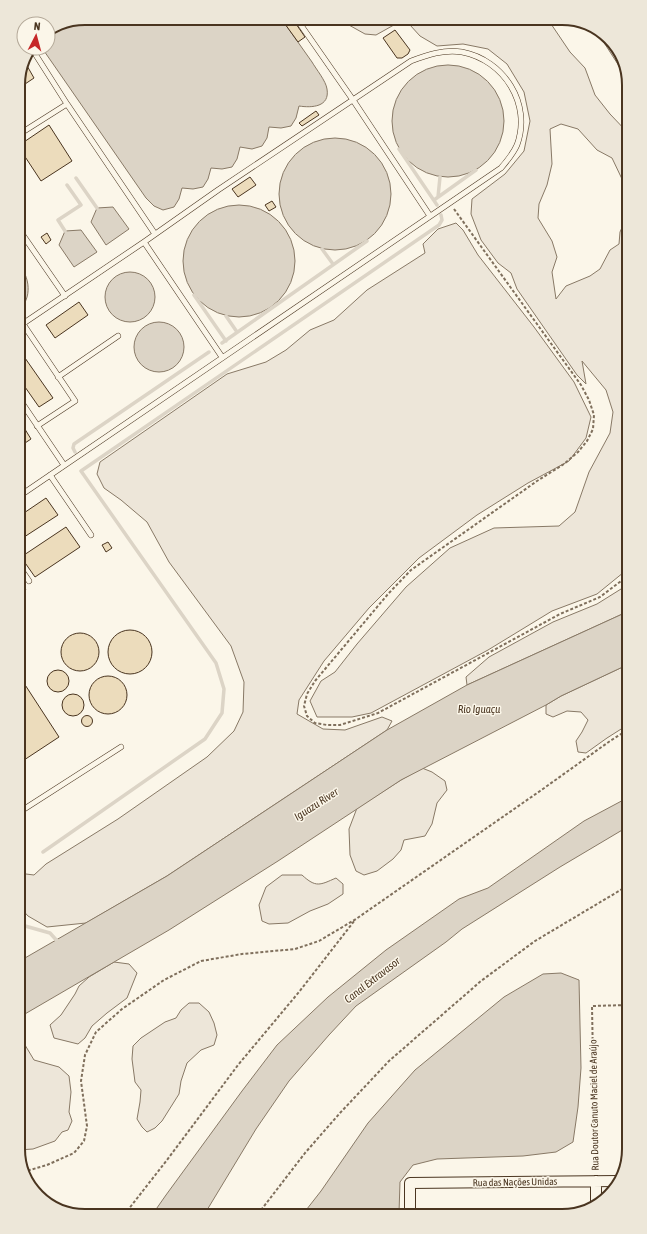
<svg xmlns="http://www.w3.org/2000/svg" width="647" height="1234" font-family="'Asap Condensed',sans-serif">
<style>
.green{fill:#ede6d9;stroke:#887966}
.water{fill:#dcd4c6;stroke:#887966}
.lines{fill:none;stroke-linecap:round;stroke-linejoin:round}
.stream{stroke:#dcd4c6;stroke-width:3.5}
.building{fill:#ecdcbc;stroke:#4a3520}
.service-casing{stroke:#4a3520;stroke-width:6}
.minor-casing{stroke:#4a3520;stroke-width:12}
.path{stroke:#7f6f5c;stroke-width:2;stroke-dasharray:3 2;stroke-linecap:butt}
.service{stroke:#fbf6e9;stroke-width:5}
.minor{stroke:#fbf6e9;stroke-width:10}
.labels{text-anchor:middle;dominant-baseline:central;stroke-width:3;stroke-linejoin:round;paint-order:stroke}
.street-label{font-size:10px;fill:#4a3520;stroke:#fbf6e9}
.water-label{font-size:11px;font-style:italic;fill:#4a3520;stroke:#fbf6e9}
.rim{fill:none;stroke:#4a3520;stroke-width:2}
</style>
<rect width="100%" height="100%" fill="#fbf6e9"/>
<!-- green -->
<path class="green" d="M 547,18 L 570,52 L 585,68 L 595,95 L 610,114 L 629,134 L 629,196 L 625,193 L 622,179 L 612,158 L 597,150 L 578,129 L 561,124 L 550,129 L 552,164 L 547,185 L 539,204 L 538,218 L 552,241 L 557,257 L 552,272 L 556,299 L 566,286 L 590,276 L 600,269 L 610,250 L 619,244 L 620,232 L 629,212 L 629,568 L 597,594 L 552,611 L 488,650 L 371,713 L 352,717 L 317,717 L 310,701 L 321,681 L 335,672 L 357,644 L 406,587 L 450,548 L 494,528 L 559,526 L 575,512 L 589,472 L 610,433 L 613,412 L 606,390 L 582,361 L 586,384 L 577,375 L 517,289 L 511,273 L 498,263 L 481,240 L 471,214 L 472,199 L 505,174 L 524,151 L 530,121 L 524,92 L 507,64 L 488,49 L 463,44 L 437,46 L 420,36 L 410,25 L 401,21 L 376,35 L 365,34 L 340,20 Z
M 456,223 L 463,230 L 478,255 L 534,327 L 574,382 L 591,417 L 586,438 L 569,461 L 528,483 L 477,515 L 419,558 L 369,608 L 324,661 L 299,700 L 297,714 L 323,729 L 345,730 L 382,717 L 392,721 L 387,730 L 167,876 L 86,923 L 47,927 L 28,916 L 18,905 L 18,873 L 34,875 L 46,864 L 118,819 L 207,757 L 234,731 L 243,712 L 244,682 L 231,646 L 169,562 L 147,522 L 121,500 L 104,488 L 97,474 L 100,462 L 227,374 L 266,362 L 286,350 L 310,330 L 334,320 L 367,290 L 425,253 L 423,244 L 438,229 Z
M 629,584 L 629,611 L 467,685 L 466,677 L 489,657 L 553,622 L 597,604 Z
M 629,664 L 629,724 L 607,738 L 586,753 L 578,752 L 576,741 L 582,732 L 588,720 L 581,712 L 567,711 L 553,717 L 546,714 L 546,705 L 561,696 Z
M 422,768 L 432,772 L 445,781 L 447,790 L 437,803 L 432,824 L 425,836 L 404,840 L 401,850 L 393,859 L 377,871 L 364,875 L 356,871 L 350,855 L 349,829 L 357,808 L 401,780 Z
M 282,875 L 302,875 C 316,888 320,885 336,878 L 343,884 L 343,894 L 328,904 L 310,911 L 288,923 L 269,924 L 262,921 L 259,905 L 266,887 Z
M 114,962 L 129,964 L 137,973 L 127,998 L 107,1013 L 92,1026 L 85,1038 L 78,1044 L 54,1038 L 50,1025 L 61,1015 L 75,994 L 79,986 L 89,977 Z
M 189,1003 L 199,1003 L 209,1012 L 214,1023 L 217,1035 L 214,1045 L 201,1050 L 187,1063 L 181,1081 L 179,1094 L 162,1121 L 155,1128 L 147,1132 L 142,1127 L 137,1119 L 140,1102 L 141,1090 L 135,1082 L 132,1059 L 133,1046 L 141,1038 L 165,1022 L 176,1018 L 181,1010 Z
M 18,1040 L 25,1045 L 34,1060 L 59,1067 L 69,1076 L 71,1092 L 69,1112 L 72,1121 L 68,1130 L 62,1132 L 55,1141 L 33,1149 L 18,1150 Z"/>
<!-- water -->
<path class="water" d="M 283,21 C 293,35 302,48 312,62 C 316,69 326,81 327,89 C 330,107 312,108 299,106 L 296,118 L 291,126 L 281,128 L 269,127 L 267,138 L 262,146 L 252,149 L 240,147 L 237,159 L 232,167 L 222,169 L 211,168 L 208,179 L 203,187 L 193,189 L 182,188 L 179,199 L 174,207 L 163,210 L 154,206 L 146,198 L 42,48 L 48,48 L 48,31 L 59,23 Z
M 594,27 L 600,29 L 624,59 L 628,80 Z
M392 121a56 56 0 1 1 112 0a56 56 0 1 1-112 0Z
M279 194a56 56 0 1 1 112 0a56 56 0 1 1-112 0Z
M183 261a56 56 0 1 1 112 0a56 56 0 1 1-112 0Z
M 113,207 L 129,229 L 106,245 L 91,222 L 97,208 Z
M 81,230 L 97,252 L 74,267 L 59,245 L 65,231 Z
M 18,263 C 30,277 33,298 18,311 Z
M105 297a25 25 0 1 1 50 0a25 25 0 1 1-50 0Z
M134 347a25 25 0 1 1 50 0a25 25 0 1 1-50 0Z
M 629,611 L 629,664 L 561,696 L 546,705 L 401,780 L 278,861 L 169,930 L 18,1018 L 18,962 L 167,876 L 387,730 L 467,685 Z
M 629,797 L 629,826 L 560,867 L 462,929 L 446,942 L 356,1006 L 329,1035 L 289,1081 L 256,1129 L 204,1215 L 152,1215 L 166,1195 L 242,1091 L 277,1045 L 328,997 L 386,950 L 459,899 L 488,888 L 584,821 Z
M 561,973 L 579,980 L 581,1068 L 578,1107 L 573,1142 L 556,1152 L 523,1156 L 437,1159 L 413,1165 L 400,1182 L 399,1213 L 303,1214 L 321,1191 L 368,1123 L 415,1070 L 504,997 L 543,974 Z"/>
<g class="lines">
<!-- stream -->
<path class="stream" d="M 399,149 L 437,205
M 76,178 L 97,208
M 438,197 L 440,177
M 434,200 L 476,170
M 65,231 L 58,220 L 81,205 L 67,185
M 322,249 L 333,264
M 194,295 L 226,341
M 226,316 L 237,332
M 222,343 L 367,241
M 75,452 L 73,448 L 74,444 L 209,352
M 43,852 L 205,739 L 222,713 L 224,689 L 216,663 L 81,471 L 439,225 L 442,220 L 441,215
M 18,924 L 50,933 L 59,943"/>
</g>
<!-- building -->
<path class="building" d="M 290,21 L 294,21 L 305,37 L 298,42 L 285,24 Z
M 395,30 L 410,50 L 408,54 L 402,58 L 397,58 L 383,38 Z
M 26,64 L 34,78 L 25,84 L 20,76 Z
M 316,111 L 319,115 L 302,126 L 299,123 Z
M 49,125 L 72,161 L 41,181 L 18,146 Z
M 250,177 L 256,185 L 238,197 L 232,189 Z
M 272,201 L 276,207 L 269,211 L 265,205 Z
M 47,233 L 51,240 L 46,244 L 41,237 Z
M 79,302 L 88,315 L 55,338 L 46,325 Z
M 18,348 L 53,398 L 39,407 L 18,377 Z
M 23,426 L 31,439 L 19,447 L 18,445 L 18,429 Z
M 18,482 L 22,488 L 18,490 Z
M 46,498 L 58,515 L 18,541 L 18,517 Z
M 66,527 L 80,547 L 35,577 L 21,557 Z
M 108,542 L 112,548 L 106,552 L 102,545 Z
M 18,579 L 26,590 L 18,596 Z
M108 652a22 22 0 1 1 44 0a22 22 0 1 1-44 0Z
M61 652a19 19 0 1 1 38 0a19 19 0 1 1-38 0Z
M47 681a11 11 0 1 1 22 0a11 11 0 1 1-22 0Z
M 18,674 L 59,737 L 18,764 Z
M89 695a19 19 0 1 1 38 0a19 19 0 1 1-38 0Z
M62 705a11 11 0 1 1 22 0a11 11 0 1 1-22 0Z
M81.5 721a5.5 5.5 0 1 1 11 0a5.5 5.5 0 1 1-11 0Z"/>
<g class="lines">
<!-- service casing -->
<g class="service-casing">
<path id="service" d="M 298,21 L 353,100 L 430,216
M 32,49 L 67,104 L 155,234
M 18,135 L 67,104
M 18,228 L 65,296
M 144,242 L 222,357
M 23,324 L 75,401 L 37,426
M 58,377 L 118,336
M 18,397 L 64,465
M 50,475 L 91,535
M 18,497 L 501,168 C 507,161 513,154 517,145 C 532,104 504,60 462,52 C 444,49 427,55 411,61 L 218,190 L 144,242 L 18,327
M 18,565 L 29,581
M 18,813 L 121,747"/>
</g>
<!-- minor casing -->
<g class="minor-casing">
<path id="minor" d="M 596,1181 L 596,1204
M 410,1213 L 410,1183 L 619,1181"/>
</g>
<!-- path -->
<path class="path" d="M 454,209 L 581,385 L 589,400 L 594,415 L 593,429 L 587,441 L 578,452 L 564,464 L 537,481 L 411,570 L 388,594 L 315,681 L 307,694 L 304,706 L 307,716 L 315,723 L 327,725 L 340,725 L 378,713 L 560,614 L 600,597 L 629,575
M 595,1170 L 592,1006 L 629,1005
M 23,1172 L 47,1165 L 74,1153 L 84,1141 L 87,1126 L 81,1081 L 85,1055 L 96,1032 L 122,1009 L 164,980 L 201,961 L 242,954 L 295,949 L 319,941 L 356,919 L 540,791 L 610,741 L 629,729
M 258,1214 L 305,1153 L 340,1113 L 389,1061 L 481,981 L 535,941 L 629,885
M 124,1215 L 167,1160 L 238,1065 L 299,992 L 355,920"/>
<!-- service -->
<use href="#service" class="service"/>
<!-- minor -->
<use href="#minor" class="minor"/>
</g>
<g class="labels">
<!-- street labels -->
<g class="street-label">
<text transform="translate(594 1105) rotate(-91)">Rua Doutor Canuto Maciel de Araújo</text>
<text transform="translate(515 1182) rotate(-1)">Rua das Nações Unidas</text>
</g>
<!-- water labels -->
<g class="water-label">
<text x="479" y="709">Rio Iguaçu</text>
<text transform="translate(316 804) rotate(-33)">Iguazu River</text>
<text transform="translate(372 980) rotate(-38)">Canal Extravasor</text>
</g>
</g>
<!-- crop -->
<path d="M0 0H647V1234H0ZM85 25H562A60 60 0 0 1 622 85V1149A60 60 0 0 1 562 1209H85A60 60 0 0 1 25 1149V85A60 60 0 0 1 85 25Z" fill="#ede7d9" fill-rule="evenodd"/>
<path class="rim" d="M85 25H562A60 60 0 0 1 622 85V1149A60 60 0 0 1 562 1209H85A60 60 0 0 1 25 1149V85A60 60 0 0 1 85 25Z"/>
<!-- north arrow -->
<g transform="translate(36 36) rotate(6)"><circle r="19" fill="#fbf6e9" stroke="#b4a999"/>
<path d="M0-3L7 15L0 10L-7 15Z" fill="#c62828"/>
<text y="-6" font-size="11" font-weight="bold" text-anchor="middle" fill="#4a3520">N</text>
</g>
</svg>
